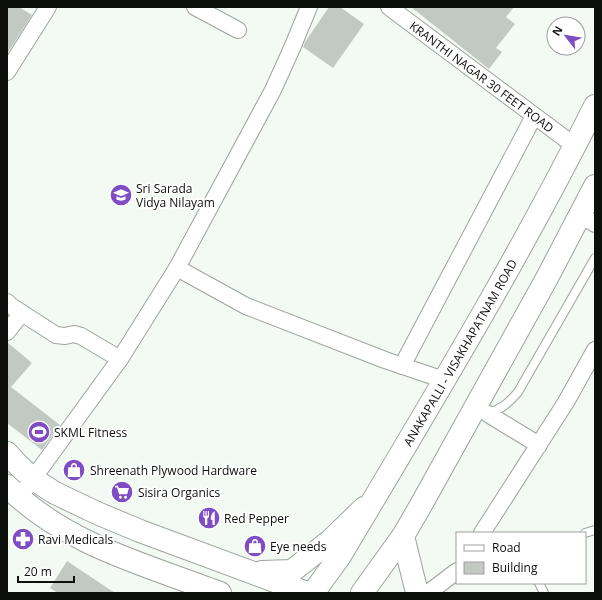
<svg xmlns="http://www.w3.org/2000/svg" width="602" height="600" font-family="'Open Sans',sans-serif">
<style>
.building{fill:#c2c9c3}
.lines{fill:none;stroke-linecap:round;stroke-linejoin:round}
.lane-casing{stroke:#9ca39d;stroke-width:10}
.street-casing{stroke:#9ca39d;stroke-width:18}
.secondary-casing{stroke:#9ca39d;stroke-width:24}
.primary-casing{stroke:#9ca39d;stroke-width:24}
.lane{stroke:#fff;stroke-width:8}
.street{stroke:#fff;stroke-width:16}
.secondary{stroke:#fff;stroke-width:22}
.primary{stroke:#fff;stroke-width:22}
.labels{text-anchor:middle;dominant-baseline:central;stroke-width:3.5;stroke-linejoin:round;paint-order:stroke}
.street-label{font-size:12px;fill:#0d0f0d;stroke:#fff}
.poi-label{font-size:12px;fill:#0d0f0d;stroke:#fff;text-anchor:start}
</style>
<rect width="100%" height="100%" fill="#f3faf4"/>
<!-- building -->
<path class="building" d="M 7,7 L 19,7 L 32,15 L 7,54 Z
M 329,7 L 340,7 L 364,24 L 333,68 L 303,47 L 305,42 Z
M 411,7 L 514,7 L 506,17 L 515,24 L 496,48 L 502,52 L 489,69 Z
M 7,342 L 32,363 L 11,387 L 60,425 L 42,450 L 7,423 Z
M 67,561 L 115,593 L 58,593 L 50,588 Z"/>
<g class="lines">
<!-- lane casing -->
<g class="lane-casing">
<path id="lane" d="M 487,414 C 502,408 507,405 518,392 L 595,258
M 585,533 L 595,530
M 539,583 L 544,593"/>
</g>
<!-- street casing -->
<g class="street-casing">
<g id="street">
<path d="M 195,7 L 238,30"/>
<path id="s1" d="M 389,7 L 575,146"/>
<path d="M 7,72 L 48,7"/>
<path d="M 580,215 L 595,224"/>
<path d="M 177,268 L 273,90 L 292,48 L 309,7"/>
<path d="M 7,302 L 11,306 L 56,335 L 65,336 L 74,334 L 81,336 L 120,359"/>
<path d="M 7,332 L 22,313"/>
<path d="M 402,366 L 534,116"/>
<path d="M 488,414 L 539,445"/>
<path d="M 27,487 L 120,359 L 177,268 L 246,306 L 385,360 L 444,380"/>
<path d="M 482,533 L 566,402 L 595,350"/>
<path d="M 428,593 L 457,571"/>
</g>
</g>
<!-- secondary casing -->
<g class="secondary-casing">
<path id="secondary" d="M 7,453 L 17,464 L 33,479 L 55,493 L 97,513 L 140,531 L 307,593
M 7,486 C 64,544 146,565 220,593
M 403,536 L 417,593
M 262,572 L 292,571 L 330,541 L 364,508"/>
</g>
<!-- primary casing -->
<g class="primary-casing">
<g id="primary">
<path id="s2" d="M 313,593 L 340,556 C 428,408 518,260 595,106"/>
<path d="M 362,593 L 403,536 L 421,505 L 547,278 L 595,186"/>
</g>
</g>
<!-- lane -->
<use href="#lane" class="lane"/>
<!-- street -->
<use href="#street" class="street"/>
<!-- secondary -->
<use href="#secondary" class="secondary"/>
<!-- primary -->
<use href="#primary" class="primary"/>
</g>
<!-- icons -->
<defs>
<g id="school-disc" transform="scale(1.15)"><circle r="9.5" fill="#804cc4" stroke="#fff"/><path d="M0-5L7-2L0 1L-7-2ZM-4 1L0 2.5L4 1V4Q0 6-4 4Z" fill="#fff"/></g>
<g id="stadium-disc" transform="scale(1.15)"><circle r="9.5" fill="#804cc4" stroke="#fff"/><path d="M0-5a6.5 5 0 1 0 0 10a6.5 5 0 1 0 0-10ZM-3.5-1.8h7v3.6h-7Z" fill="#fff"/></g>
<g id="shop-disc" transform="scale(1.15)"><circle r="9.5" fill="#804cc4" stroke="#fff"/><path d="M-5-2.5h2.3a2.7 3.5 0 0 1 5.4 0H5L5.5 6h-11ZM-1.5-2.5h3a1.5 2.3 0 0 0-3 0Z" fill="#fff"/></g>
<g id="supermarket-disc" transform="scale(1.15)"><circle r="9.5" fill="#804cc4" stroke="#fff"/><path d="M-6-5.5h2.5l.6 2H6L4.5 2H-2.5L-4.4-4H-6ZM-1.5 3.2a1.3 1.3 0 1 0 .1 0ZM3 3.2a1.3 1.3 0 1 0 .1 0Z" fill="#fff"/></g>
<g id="restaurant-disc" transform="scale(1.15)"><circle r="9.5" fill="#804cc4" stroke="#fff"/><path d="M-5-6h1v4h1v-4h1v4h1v-4h1v5L-1.5 .5V6h-2V.5L-5-1ZM5-6V6H3V1.5H1.5Q1.5-4 5-6Z" fill="#fff"/></g>
<g id="pharmacy-disc" transform="scale(1.15)"><circle r="9.5" fill="#804cc4" stroke="#fff"/><path d="M-2-6h4v4h4v4h-4v4h-4v-4h-4v-4h4Z" fill="#fff"/></g>
</defs>
<g fill-rule="evenodd">
<use href="#school-disc" x="121" y="195"/>
<use href="#stadium-disc" x="39" y="432"/>
<use href="#shop-disc" x="74" y="470"/>
<use href="#supermarket-disc" x="122" y="492"/>
<use href="#restaurant-disc" x="209" y="518"/>
<use href="#pharmacy-disc" x="23" y="539"/>
<use href="#shop-disc" x="255" y="546"/>
</g>
<g class="labels">
<!-- street labels -->
<g class="street-label">
<text stroke="none"><textPath href="#s1" startOffset="116">KRANTHI NAGAR 30 FEET ROAD</textPath></text>
<text stroke="none"><textPath href="#s2" startOffset="282">ANAKAPALLI - VISAKHAPATNAM ROAD</textPath></text>
</g>
<!-- poi labels -->
<g class="poi-label">
<text x="136" y="188">Sri Sarada<tspan x="136" dy="14">Vidya Nilayam</tspan></text>
<text x="54" y="432">SKML Fitness</text>
<text x="90" y="470">Shreenath Plywood Hardware</text>
<text x="138" y="492">Sisira Organics</text>
<text x="224" y="518">Red Pepper</text>
<text x="38" y="539">Ravi Medicals</text>
<text x="270" y="546">Eye needs</text>
</g>
</g>
<!-- border -->
<rect width="602" height="600" fill="none" stroke="#0d0f0d" stroke-width="16"/>
<!-- legend -->
<rect x="456" y="532" width="130" height="52" fill="#ffffff" stroke="#9e9f9e"/>
<rect x="464" y="545" width="20" height="6" fill="#ffffff" stroke="#9e9f9e"/>
<text x="492" y="552" font-size="12" fill="#0d0f0d">Road</text>
<rect x="464" y="562" width="20" height="12" fill="#c2c9c3" stroke="#9e9f9e"/>
<text x="492" y="572" font-size="12" fill="#0d0f0d">Building</text>
<!-- north arrow -->
<g transform="translate(566 36) rotate(301)"><circle r="19" fill="#ffffff" stroke="#9e9f9e"/>
<path d="M0-3L7 15L0 10L-7 15Z" fill="#804cc4"/>
<text y="-6" font-size="11" font-weight="bold" text-anchor="middle" fill="#0d0f0d">N</text>
</g>
<!-- scale -->
<path d="M18 576v6h56v-6" fill="none" stroke="#0d0f0d" stroke-width="2"/>
<text x="24" y="576" font-size="12" fill="#0d0f0d" stroke="#ffffff" stroke-width="3" paint-order="stroke">20 m</text>
</svg>
